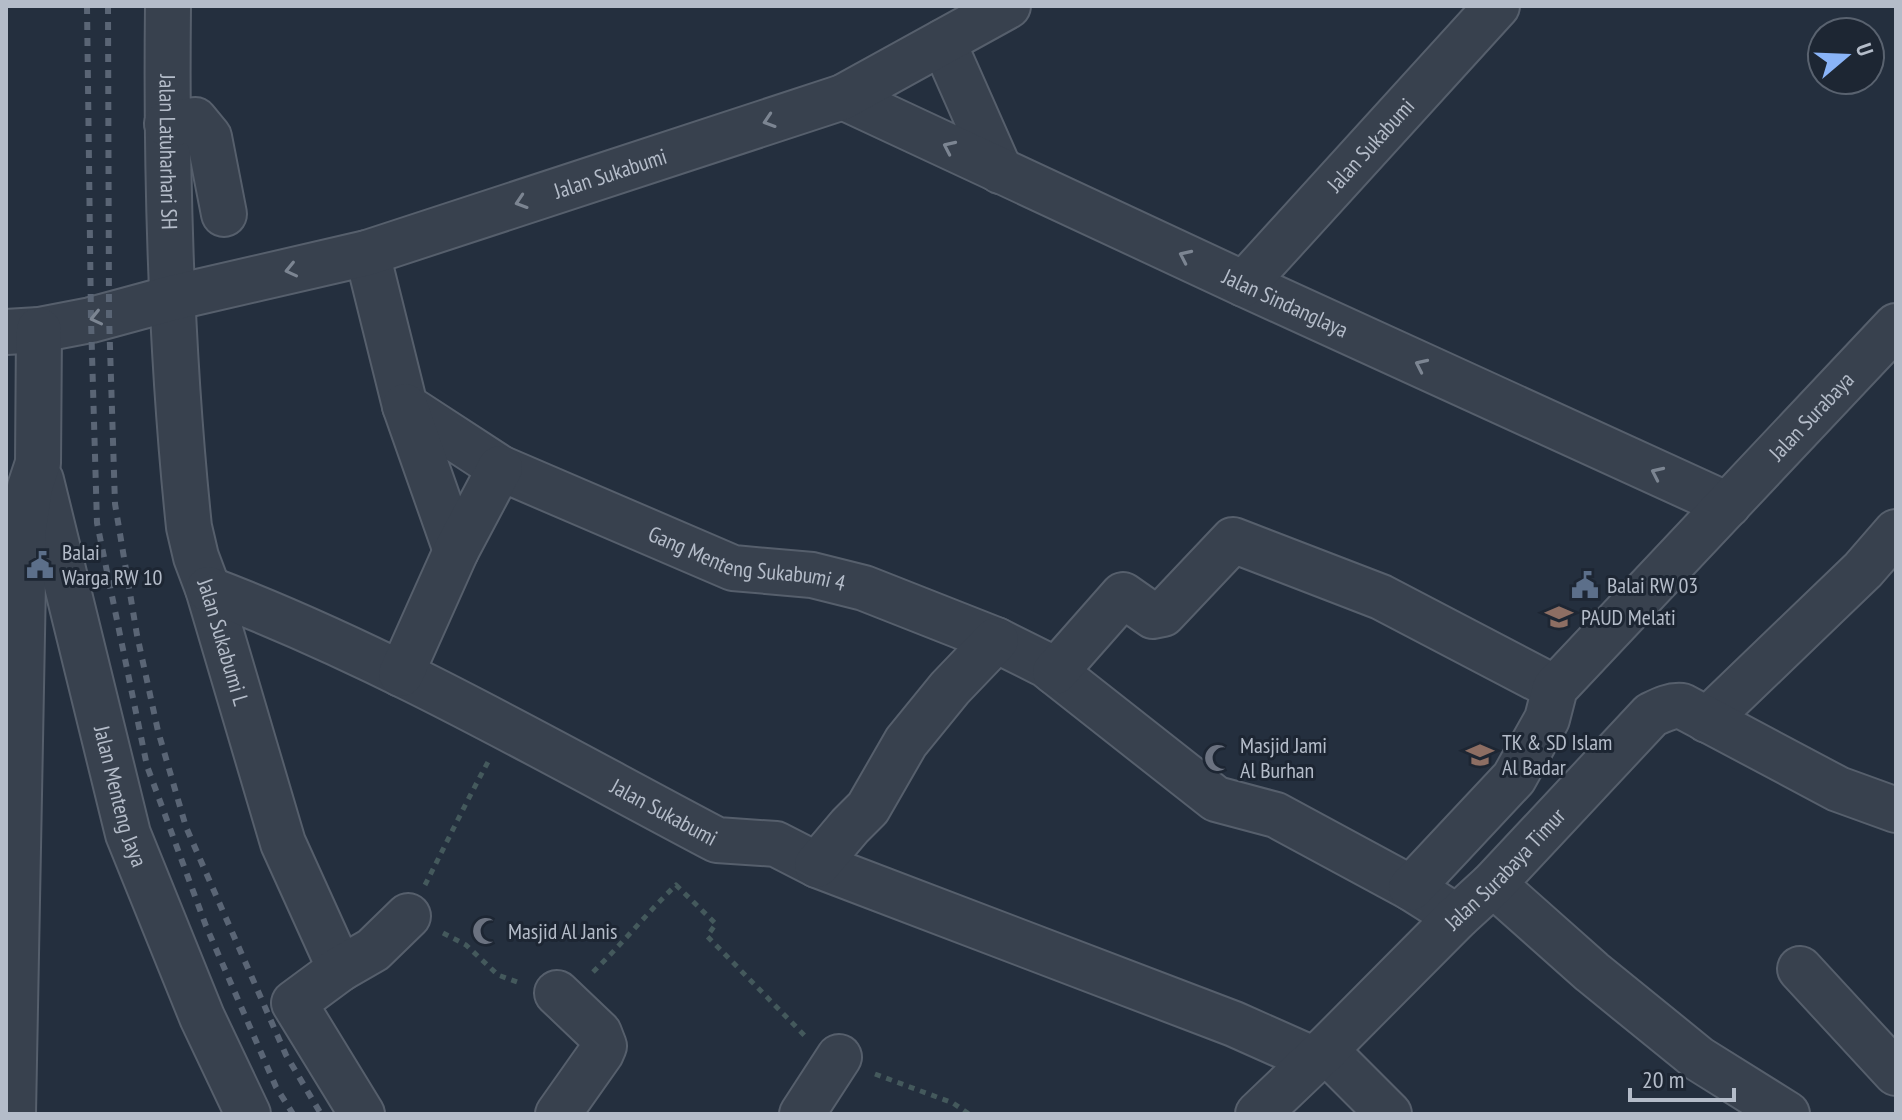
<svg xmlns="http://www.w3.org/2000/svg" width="1902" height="1120" font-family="'PT Sans Narrow',sans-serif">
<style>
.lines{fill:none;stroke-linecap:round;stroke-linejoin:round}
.minor-casing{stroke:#565f6c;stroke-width:48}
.path{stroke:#44595c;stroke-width:5;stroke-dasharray:6 6;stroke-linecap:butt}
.minor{stroke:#38414e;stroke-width:44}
.rail{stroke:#5a6575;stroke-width:6;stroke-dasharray:8 8;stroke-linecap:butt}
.oneway{stroke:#7c8592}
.labels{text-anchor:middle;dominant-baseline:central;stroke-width:6;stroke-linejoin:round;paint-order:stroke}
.street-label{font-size:22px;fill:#b4bcc9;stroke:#1d2633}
.poi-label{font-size:22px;fill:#b4bcc9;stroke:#1d2633;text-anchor:start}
</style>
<rect width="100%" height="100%" fill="#242f3e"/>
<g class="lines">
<!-- minor casing -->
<g class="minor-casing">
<g id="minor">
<path id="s1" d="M 168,6 C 166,180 171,354 189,527 L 196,557 L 208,589 L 283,843 L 340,969"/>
<path d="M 943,42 L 1000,171"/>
<path id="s2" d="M 843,97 L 1244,284 L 1728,505"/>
<path d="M 167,124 L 195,120 L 209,137 L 224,214"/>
<path id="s3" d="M 367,253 L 405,406 L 500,468 L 733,568 L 812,575 L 864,588 L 996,640 L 1046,665 L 1216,799 L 1276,815 L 1411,888 L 1457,917"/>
<path id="s4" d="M 1244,284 L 1497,6"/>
<path id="s5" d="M 6,332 L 39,330 L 91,320 L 172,298 L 367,253 L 843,97 L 1008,6"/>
<path d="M 405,406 L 456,551"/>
<path id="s6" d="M 41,480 L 128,834 L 202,1017 L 248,1114"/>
<path id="s7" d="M 208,589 C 385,656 550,752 717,840 L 776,844 L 817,865 L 1234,1024 L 1315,1060"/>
<path d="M 1055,672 L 1123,595 L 1153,616 L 1163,614 L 1233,540 L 1381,597 L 1555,688"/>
<path d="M 401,674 L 456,551 L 500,468"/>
<path d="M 1707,720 L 1863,570 L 1896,532"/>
<path d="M 817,865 L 850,826 L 868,808 L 906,742 L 950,688 L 996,640"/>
<path d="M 1493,884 L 1592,972 L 1699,1059 L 1787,1114"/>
<path id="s8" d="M 1411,888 L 1514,778 L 1547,719 L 1555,688 L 1896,326"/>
<path d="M 1800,969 L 1896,1073"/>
<path d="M 557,993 L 599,1033 L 604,1046 L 601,1053 L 558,1114"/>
<path d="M 1325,1050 L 1389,1114"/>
<path d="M 13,1114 L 24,528 L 30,487 L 38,463 L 39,330"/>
<path d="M 362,1114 L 294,1003 L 340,969 L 373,950 L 408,916"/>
<path d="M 802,1114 L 839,1057"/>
<path id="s9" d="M 1258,1114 L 1325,1050 L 1457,917 L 1493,884 L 1651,715 C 1661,710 1670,705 1682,706 L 1838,789 L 1896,810"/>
</g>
</g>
<!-- path -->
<path class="path" d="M 425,885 C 446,844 466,802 488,762
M 443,933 L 466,945 L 498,975 L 520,983
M 593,972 C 622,944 647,913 676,885 L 716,924 L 707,936 L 806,1037
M 875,1074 L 953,1103 L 969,1114"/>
<!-- minor -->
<use href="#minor" class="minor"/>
<!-- rail -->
<path class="rail" d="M 87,6 L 91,320 L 97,523 L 147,766 L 206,926 L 276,1087 L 293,1114
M 108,6 L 109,316 L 115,504 L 137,635 L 158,731 L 186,827 L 286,1055 L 321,1114"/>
</g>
<!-- one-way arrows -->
<defs><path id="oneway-chevron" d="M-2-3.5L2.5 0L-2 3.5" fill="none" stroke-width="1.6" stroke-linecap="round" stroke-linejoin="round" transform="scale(2)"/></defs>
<g class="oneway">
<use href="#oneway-chevron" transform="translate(769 121) rotate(162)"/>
<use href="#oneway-chevron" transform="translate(949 147) rotate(-155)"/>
<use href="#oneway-chevron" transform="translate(521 202) rotate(162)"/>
<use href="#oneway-chevron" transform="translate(1185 256) rotate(-155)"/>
<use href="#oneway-chevron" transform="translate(291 270) rotate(167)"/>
<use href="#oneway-chevron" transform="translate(96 318) rotate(167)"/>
<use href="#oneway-chevron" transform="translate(1421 365) rotate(-155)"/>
<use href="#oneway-chevron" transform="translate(1657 473) rotate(-155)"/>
</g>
<!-- icons -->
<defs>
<g id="civic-bare" transform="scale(2.16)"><path d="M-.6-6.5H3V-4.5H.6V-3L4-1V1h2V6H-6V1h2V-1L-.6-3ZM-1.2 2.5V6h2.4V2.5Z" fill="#5c6f8a" stroke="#1d2633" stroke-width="2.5" paint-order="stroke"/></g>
<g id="school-bare" transform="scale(2.16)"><path d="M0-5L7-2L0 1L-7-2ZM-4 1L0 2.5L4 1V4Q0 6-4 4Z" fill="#8d6e63" stroke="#1d2633" stroke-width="2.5" paint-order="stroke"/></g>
<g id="mosque-bare" transform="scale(2.16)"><path d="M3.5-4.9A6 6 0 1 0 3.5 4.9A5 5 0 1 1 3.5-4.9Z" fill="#6b7280" stroke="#1d2633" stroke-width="2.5" paint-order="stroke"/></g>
</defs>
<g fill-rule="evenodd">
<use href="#civic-bare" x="40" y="565"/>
<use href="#civic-bare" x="1585" y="585"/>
<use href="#school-bare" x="1559" y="617"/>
<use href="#school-bare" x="1480" y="755"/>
<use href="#mosque-bare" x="1218" y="758"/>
<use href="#mosque-bare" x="486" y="931"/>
</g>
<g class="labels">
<!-- street labels -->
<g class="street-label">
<text stroke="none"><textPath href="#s4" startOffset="188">Jalan Sukabumi</textPath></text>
<text stroke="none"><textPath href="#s1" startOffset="146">Jalan Latuharhari SH</textPath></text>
<text stroke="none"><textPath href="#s5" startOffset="626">Jalan Sukabumi</textPath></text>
<text stroke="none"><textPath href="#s2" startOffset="488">Jalan Sindanglaya</textPath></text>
<text stroke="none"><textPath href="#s8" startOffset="624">Jalan Surabaya</textPath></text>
<text stroke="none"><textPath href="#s3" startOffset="536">Gang Menteng Sukabumi 4</textPath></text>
<text stroke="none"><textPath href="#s1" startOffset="642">Jalan Sukabumi L</textPath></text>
<text stroke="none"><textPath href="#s6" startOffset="326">Jalan Menteng Jaya</textPath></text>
<text stroke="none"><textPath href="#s7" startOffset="508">Jalan Sukabumi</textPath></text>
<text stroke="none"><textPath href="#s9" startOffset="348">Jalan Surabaya Timur</textPath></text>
</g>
<!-- poi labels -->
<g class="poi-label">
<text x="62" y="552">Balai<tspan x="62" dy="25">Warga RW 10</tspan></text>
<text x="1607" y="585">Balai RW 03</text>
<text x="1581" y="617">PAUD Melati</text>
<text x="1502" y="742">TK &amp; SD Islam<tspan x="1502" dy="25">Al Badar</tspan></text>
<text x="1240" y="745">Masjid Jami<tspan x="1240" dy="25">Al Burhan</tspan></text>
<text x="508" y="931">Masjid Al Janis</text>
</g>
</g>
<!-- border -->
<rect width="1902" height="1120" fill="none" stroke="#b4bcc9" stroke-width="16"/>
<!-- north arrow -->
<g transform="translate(1846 56) rotate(71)"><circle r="38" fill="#1d2633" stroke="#59626f" stroke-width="2"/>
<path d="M0-6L14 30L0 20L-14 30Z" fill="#8ab4f8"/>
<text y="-12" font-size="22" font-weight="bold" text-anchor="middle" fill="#b4bcc9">U</text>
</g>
<!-- scale -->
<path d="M1630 1088v12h104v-12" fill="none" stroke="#b4bcc9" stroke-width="4"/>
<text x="1642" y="1088" font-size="24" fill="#b4bcc9" stroke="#1d2633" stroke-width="6" paint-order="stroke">20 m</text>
</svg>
